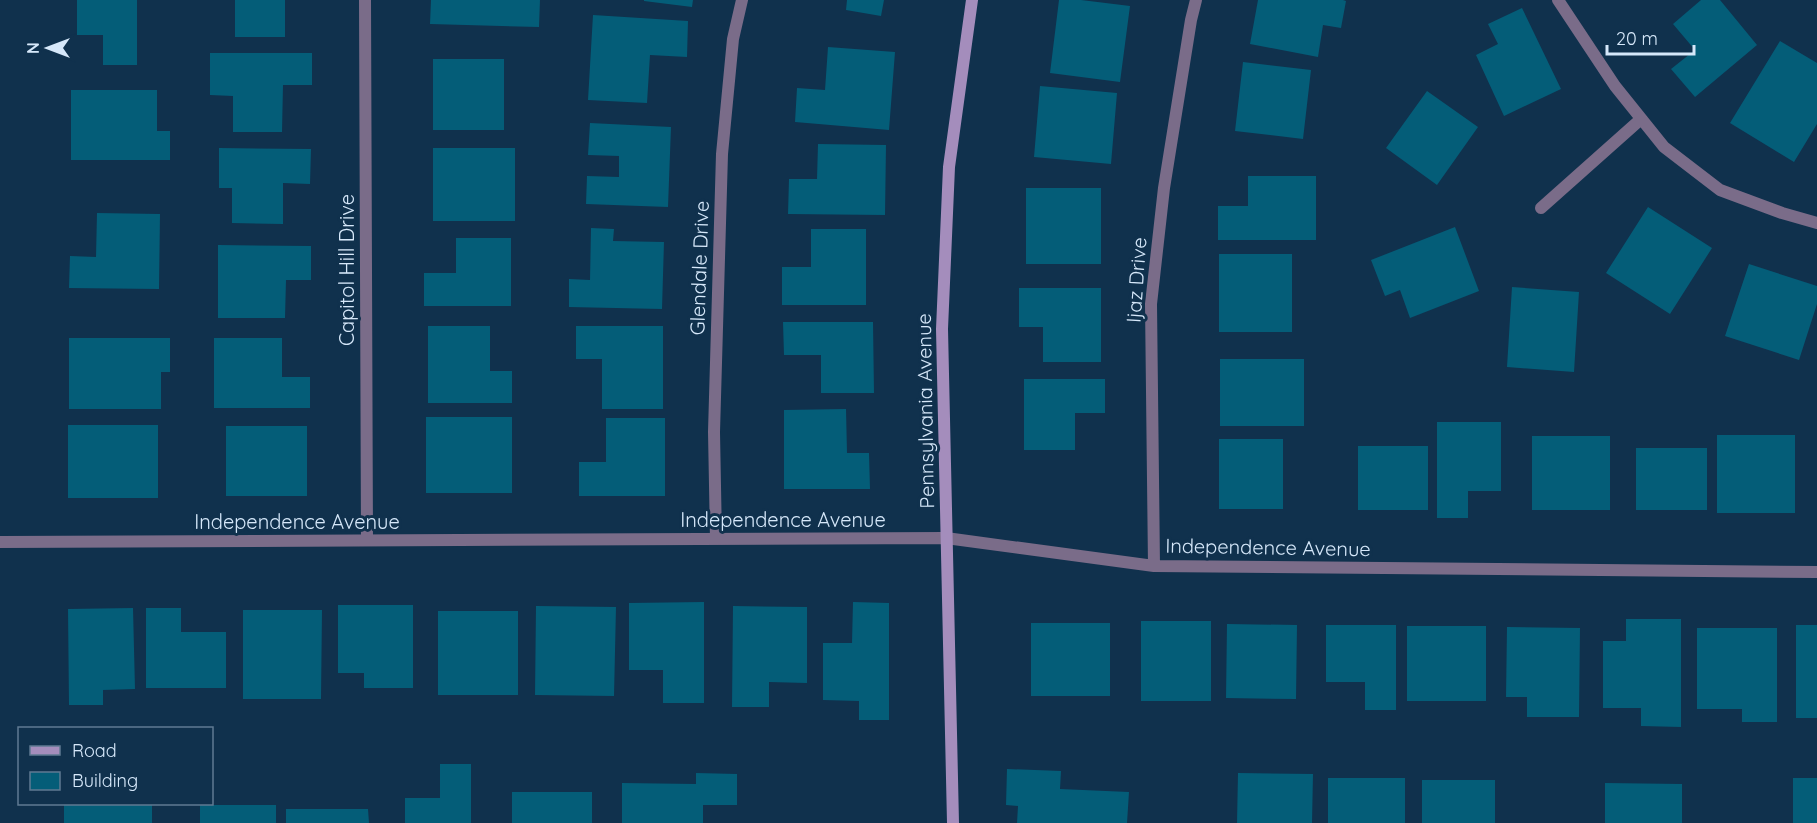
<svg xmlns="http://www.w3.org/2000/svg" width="1817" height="823" font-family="Quicksand,sans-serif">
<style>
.building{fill:#045d78}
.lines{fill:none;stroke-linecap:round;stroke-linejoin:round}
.street{stroke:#7a6c89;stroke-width:12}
.secondary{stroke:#a48dbc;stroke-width:12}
.labels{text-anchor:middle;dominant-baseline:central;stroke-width:6;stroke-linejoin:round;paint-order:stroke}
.street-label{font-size:20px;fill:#d6e8fa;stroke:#10314d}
</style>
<rect width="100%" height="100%" fill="#10314d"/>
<!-- building -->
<path class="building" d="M 77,0 L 137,0 L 137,65 L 103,65 L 103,35 L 77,35 Z
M 235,0 L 285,0 L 285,37 L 235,37 Z
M 431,0 L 540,0 L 539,27 L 430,24 Z
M 644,0 L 693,0 L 692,7 L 644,1 Z
M 847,0 L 884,0 L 881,16 L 846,10 Z
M 1059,0 L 1081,0 L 1130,6 L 1120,82 L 1050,73 Z
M 1258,0 L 1343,0 L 1346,1 L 1341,28 L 1323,25 L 1318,57 L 1250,44 Z
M 1701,0 L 1720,0 L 1757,45 L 1695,97 L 1671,69 L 1695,50 L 1673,24 Z
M 1522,8 L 1561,89 L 1504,116 L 1476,55 L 1498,44 L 1488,24 Z
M 593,15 L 688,21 L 687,57 L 650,55 L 647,103 L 588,100 Z
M 1780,41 L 1817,63 L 1817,124 L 1794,162 L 1730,123 Z
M 828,47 L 895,52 L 889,130 L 795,122 L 797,88 L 825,90 Z
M 210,53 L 312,53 L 312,85 L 283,85 L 282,132 L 233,132 L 233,96 L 210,95 Z
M 433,59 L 504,59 L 504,130 L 433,130 Z
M 1243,62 L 1311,70 L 1303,139 L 1235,131 Z
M 1040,86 L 1117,93 L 1111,164 L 1034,157 Z
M 71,90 L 157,90 L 157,131 L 170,131 L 170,160 L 71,160 Z
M 1427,91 L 1478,127 L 1437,185 L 1386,148 Z
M 590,123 L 671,127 L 668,207 L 586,204 L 587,176 L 619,177 L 619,156 L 588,155 Z
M 818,144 L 886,145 L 885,215 L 788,214 L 789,179 L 817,179 Z
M 219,148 L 311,149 L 310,184 L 283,183 L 283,224 L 232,223 L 232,188 L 219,188 Z
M 433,148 L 515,148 L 515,221 L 433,221 Z
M 1248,176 L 1316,176 L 1316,240 L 1218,240 L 1218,206 L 1248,206 Z
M 1026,188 L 1101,188 L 1101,264 L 1026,264 Z
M 1648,207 L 1712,248 L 1670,314 L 1606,273 Z
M 97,213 L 160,214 L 159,289 L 69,288 L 70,256 L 96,257 Z
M 1455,227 L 1479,291 L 1410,318 L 1400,290 L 1385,296 L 1371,260 Z
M 591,228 L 614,229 L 613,241 L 664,242 L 662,309 L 569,307 L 569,279 L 590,280 Z
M 811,229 L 866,229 L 866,305 L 782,305 L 782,267 L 811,267 Z
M 456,238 L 511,238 L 511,306 L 424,306 L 424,273 L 456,273 Z
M 218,245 L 311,246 L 311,280 L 286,280 L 285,318 L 218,318 Z
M 1219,254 L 1292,254 L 1292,332 L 1219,332 Z
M 1749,264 L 1817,286 L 1817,304 L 1799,360 L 1725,336 Z
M 1512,287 L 1579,292 L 1574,372 L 1507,367 Z
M 1019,288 L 1101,288 L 1101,362 L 1043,362 L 1043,327 L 1019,327 Z
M 783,322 L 873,322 L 874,393 L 821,393 L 821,355 L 784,355 Z
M 428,326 L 490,326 L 490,371 L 512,371 L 512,403 L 428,403 Z
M 576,326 L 663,326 L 663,409 L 602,409 L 602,359 L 576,359 Z
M 69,338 L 170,338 L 170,372 L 161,372 L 161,409 L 69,409 Z
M 214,338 L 282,338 L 282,377 L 310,377 L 310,408 L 214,408 Z
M 1220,359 L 1304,359 L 1304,426 L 1220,426 Z
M 1024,379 L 1105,379 L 1105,413 L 1075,413 L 1075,450 L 1024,450 Z
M 846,409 L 847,453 L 869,453 L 870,489 L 784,489 L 784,410 Z
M 426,417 L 512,417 L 512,493 L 426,493 Z
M 606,418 L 665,418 L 665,496 L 579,496 L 579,462 L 606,462 Z
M 1437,422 L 1501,422 L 1501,491 L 1468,491 L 1468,518 L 1437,518 Z
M 68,425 L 158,425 L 158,498 L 68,498 Z
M 226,426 L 307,426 L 307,496 L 226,496 Z
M 1717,435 L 1795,435 L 1795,513 L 1717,513 Z
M 1532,436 L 1610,436 L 1610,510 L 1532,510 Z
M 1219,439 L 1283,439 L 1283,509 L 1219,509 Z
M 1358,446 L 1428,446 L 1428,510 L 1358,510 Z
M 1636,448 L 1707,448 L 1707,510 L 1636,510 Z
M 704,602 L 704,703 L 663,703 L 663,670 L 629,670 L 629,603 Z
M 853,602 L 889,603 L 889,720 L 859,720 L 859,701 L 823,700 L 823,643 L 852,643 Z
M 338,605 L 413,605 L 413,688 L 364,688 L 364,673 L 338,673 Z
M 536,606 L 616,607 L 614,696 L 535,695 Z
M 733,606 L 807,607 L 807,683 L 769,682 L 769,707 L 732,707 Z
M 133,608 L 135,689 L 103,690 L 103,705 L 69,705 L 68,609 Z
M 146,608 L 181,608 L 181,632 L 226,632 L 226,688 L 146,688 Z
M 243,610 L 322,610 L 321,699 L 243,699 Z
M 438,611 L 518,611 L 518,695 L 438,695 Z
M 1626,619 L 1681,619 L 1681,727 L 1641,726 L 1641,708 L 1603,708 L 1603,641 L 1626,641 Z
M 1141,621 L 1211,621 L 1211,701 L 1141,701 Z
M 1031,623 L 1110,623 L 1110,696 L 1031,696 Z
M 1227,624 L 1297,625 L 1296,699 L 1226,698 Z
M 1326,625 L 1396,625 L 1396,710 L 1365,710 L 1365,682 L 1326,682 Z
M 1796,625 L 1817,625 L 1817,718 L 1796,718 Z
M 1407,626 L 1486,626 L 1486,701 L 1407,701 Z
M 1507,627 L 1580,628 L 1579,717 L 1527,717 L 1527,697 L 1506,697 Z
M 1697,628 L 1777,628 L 1777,722 L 1742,722 L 1742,709 L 1697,709 Z
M 440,764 L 471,764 L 471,823 L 405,823 L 405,798 L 440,798 Z
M 1007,769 L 1061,771 L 1060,789 L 1129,792 L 1127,823 L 1017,823 L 1018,806 L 1006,805 Z
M 696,773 L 737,774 L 737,805 L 703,805 L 703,823 L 622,823 L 622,783 L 696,784 Z
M 1238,773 L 1313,774 L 1312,823 L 1237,823 Z
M 1328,778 L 1405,778 L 1405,823 L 1328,823 Z
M 1793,778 L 1817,778 L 1817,823 L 1793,823 Z
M 1422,780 L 1495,780 L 1495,823 L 1422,823 Z
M 1605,783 L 1682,784 L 1682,823 L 1605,823 Z
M 512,792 L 592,792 L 592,823 L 512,823 Z
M 64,804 L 152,804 L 152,823 L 64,823 Z
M 200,805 L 276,805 L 276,823 L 200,823 Z
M 286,809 L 368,809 L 369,823 L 286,823 Z"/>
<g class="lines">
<!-- street -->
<path class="street" d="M 365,0 L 367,540
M 1558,0 L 1615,86 L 1664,147 L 1720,190 L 1782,213 L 1817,223
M 1541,208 L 1641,119
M 716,539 L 714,432 L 722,154 L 733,39 L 742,0
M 0,542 L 946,538 L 1154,566 L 1817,572
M 1154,566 L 1151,304 L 1164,188 L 1191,20 L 1196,0"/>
<!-- secondary -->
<path class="secondary" d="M 953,823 L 942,329 L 949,167 L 972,0"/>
</g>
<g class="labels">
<!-- street labels -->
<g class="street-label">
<text transform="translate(699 268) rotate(-88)">Glendale Drive</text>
<text transform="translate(346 270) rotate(-90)">Capitol Hill Drive</text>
<text transform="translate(1136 280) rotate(-86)">Ijaz Drive</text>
<text transform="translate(925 411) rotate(-91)">Pennsylvania Avenue</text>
<text x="783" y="519">Independence Avenue</text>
<text x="297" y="521">Independence Avenue</text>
<text transform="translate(1268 547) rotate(1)">Independence Avenue</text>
</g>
</g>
<!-- legend -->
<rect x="18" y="727" width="195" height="78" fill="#10314d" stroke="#5f7a92" stroke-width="1.5"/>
<rect x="30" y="746" width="30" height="9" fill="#a48dbc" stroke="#5f7a92" stroke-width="1.5"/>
<text x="72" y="757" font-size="18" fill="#d6e8fa">Road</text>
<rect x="30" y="772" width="30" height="18" fill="#045d78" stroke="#5f7a92" stroke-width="1.5"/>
<text x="72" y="787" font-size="18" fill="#d6e8fa">Building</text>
<!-- north arrow -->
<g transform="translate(48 48) rotate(270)" stroke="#10314d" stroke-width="4.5" paint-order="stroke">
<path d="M0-4.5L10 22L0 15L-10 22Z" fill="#d6e8fa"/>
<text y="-9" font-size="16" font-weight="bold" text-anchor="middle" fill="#d6e8fa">N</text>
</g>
<!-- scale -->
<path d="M1607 45v9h87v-9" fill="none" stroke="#d6e8fa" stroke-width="3"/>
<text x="1616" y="45" font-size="18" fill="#d6e8fa" stroke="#10314d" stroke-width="4.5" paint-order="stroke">20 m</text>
</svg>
